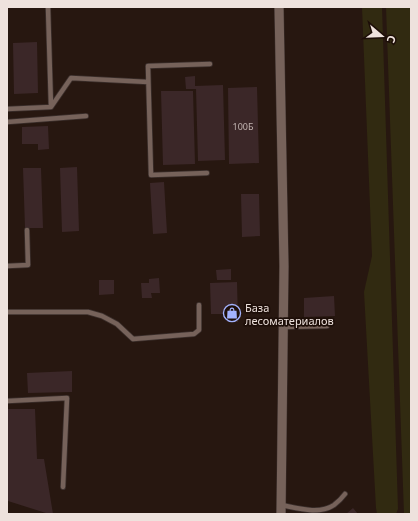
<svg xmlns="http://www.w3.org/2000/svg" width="418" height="521" font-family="'Noto Sans',sans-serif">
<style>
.green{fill:#312a11}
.building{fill:#3b2728}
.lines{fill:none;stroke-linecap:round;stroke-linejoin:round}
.lane-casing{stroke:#3c302d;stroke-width:6}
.street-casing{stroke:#3c302d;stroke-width:10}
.lane{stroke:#76625a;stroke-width:4.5}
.street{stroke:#76625a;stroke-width:9}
.labels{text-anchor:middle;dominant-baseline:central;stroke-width:3.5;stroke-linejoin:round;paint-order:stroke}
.number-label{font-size:9px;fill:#c1b3b0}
.poi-label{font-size:11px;fill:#eee2dd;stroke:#1d0e08;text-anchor:start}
</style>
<rect width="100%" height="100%" fill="#271710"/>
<!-- green -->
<path class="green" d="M 362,7 L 382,7 L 398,509 L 396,514 L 377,514 L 376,508 L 364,292 L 372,256 Z
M 386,7 L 411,7 L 411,514 L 404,514 Z"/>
<!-- building -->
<path class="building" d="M 37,42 L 38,93 L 14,94 L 13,43 Z
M 195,76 L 195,86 L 223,85 L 225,160 L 198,161 L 196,89 L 186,89 L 185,77 Z
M 257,87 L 259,163 L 229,164 L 228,88 Z
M 161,91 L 193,91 L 195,164 L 163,165 Z
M 48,126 L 49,149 L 38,150 L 38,144 L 22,144 L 22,127 Z
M 77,167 L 79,231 L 62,232 L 60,168 Z
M 23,168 L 41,168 L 43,228 L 25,228 Z
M 164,182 L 167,233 L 153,234 L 150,183 Z
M 241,194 L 259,194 L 260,236 L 242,237 Z
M 231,269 L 231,280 L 217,280 L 216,270 Z
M 159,278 L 160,293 L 151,293 L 152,298 L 142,298 L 141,283 L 149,283 L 149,279 Z
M 99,280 L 114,280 L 114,294 L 99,295 Z
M 237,282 L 238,322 L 227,322 L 226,314 L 211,314 L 210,283 Z
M 334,296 L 335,316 L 304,317 L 304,298 Z
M 72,371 L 72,392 L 28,393 L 27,373 Z
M 7,409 L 35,409 L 37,459 L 44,459 L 53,514 L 49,514 L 8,501 Z
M 353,508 L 358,514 L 346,514 Z"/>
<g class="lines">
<!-- lane casing -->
<g class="lane-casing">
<path id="lane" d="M 48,7 L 51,107
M 7,109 L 51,107 L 71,78 L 148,82
M 7,122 L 86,116
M 207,173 L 151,175 L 148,66 L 210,64
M 7,266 L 28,265 L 27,230
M 7,312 L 88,312 L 102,316 L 117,324 L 133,339 L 194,334 L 199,330 L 199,305
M 283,327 L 327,326
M 7,401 L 67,398 L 63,487
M 281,505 C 297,508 319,515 334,505 C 338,502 342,498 345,494"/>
</g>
<!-- street casing -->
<g class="street-casing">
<path id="street" d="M 279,7 L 284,266 L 281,514"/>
</g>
<!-- lane -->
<use href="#lane" class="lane"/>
<!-- street -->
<use href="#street" class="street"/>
</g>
<!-- icons -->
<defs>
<g id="shop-ring" transform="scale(0.9)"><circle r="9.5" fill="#1d0e08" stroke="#a2b2fd" stroke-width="1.5"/><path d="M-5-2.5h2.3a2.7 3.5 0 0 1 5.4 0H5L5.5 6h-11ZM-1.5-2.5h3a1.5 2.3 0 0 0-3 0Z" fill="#a2b2fd"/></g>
</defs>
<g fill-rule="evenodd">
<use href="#shop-ring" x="232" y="313"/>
</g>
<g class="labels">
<!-- number labels -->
<g class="number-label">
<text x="243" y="126">100Б</text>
</g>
<!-- poi labels -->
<g class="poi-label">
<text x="245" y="307">База<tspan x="245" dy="13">лесоматериалов</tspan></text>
</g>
</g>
<!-- border -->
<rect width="418" height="521" fill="none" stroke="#eee2dd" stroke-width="16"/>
<!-- north arrow -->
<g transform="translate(382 36) rotate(109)" stroke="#1d0e08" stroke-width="3" paint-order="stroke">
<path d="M0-3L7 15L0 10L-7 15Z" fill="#eee2dd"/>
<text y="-6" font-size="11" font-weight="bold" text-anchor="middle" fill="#eee2dd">С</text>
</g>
</svg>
